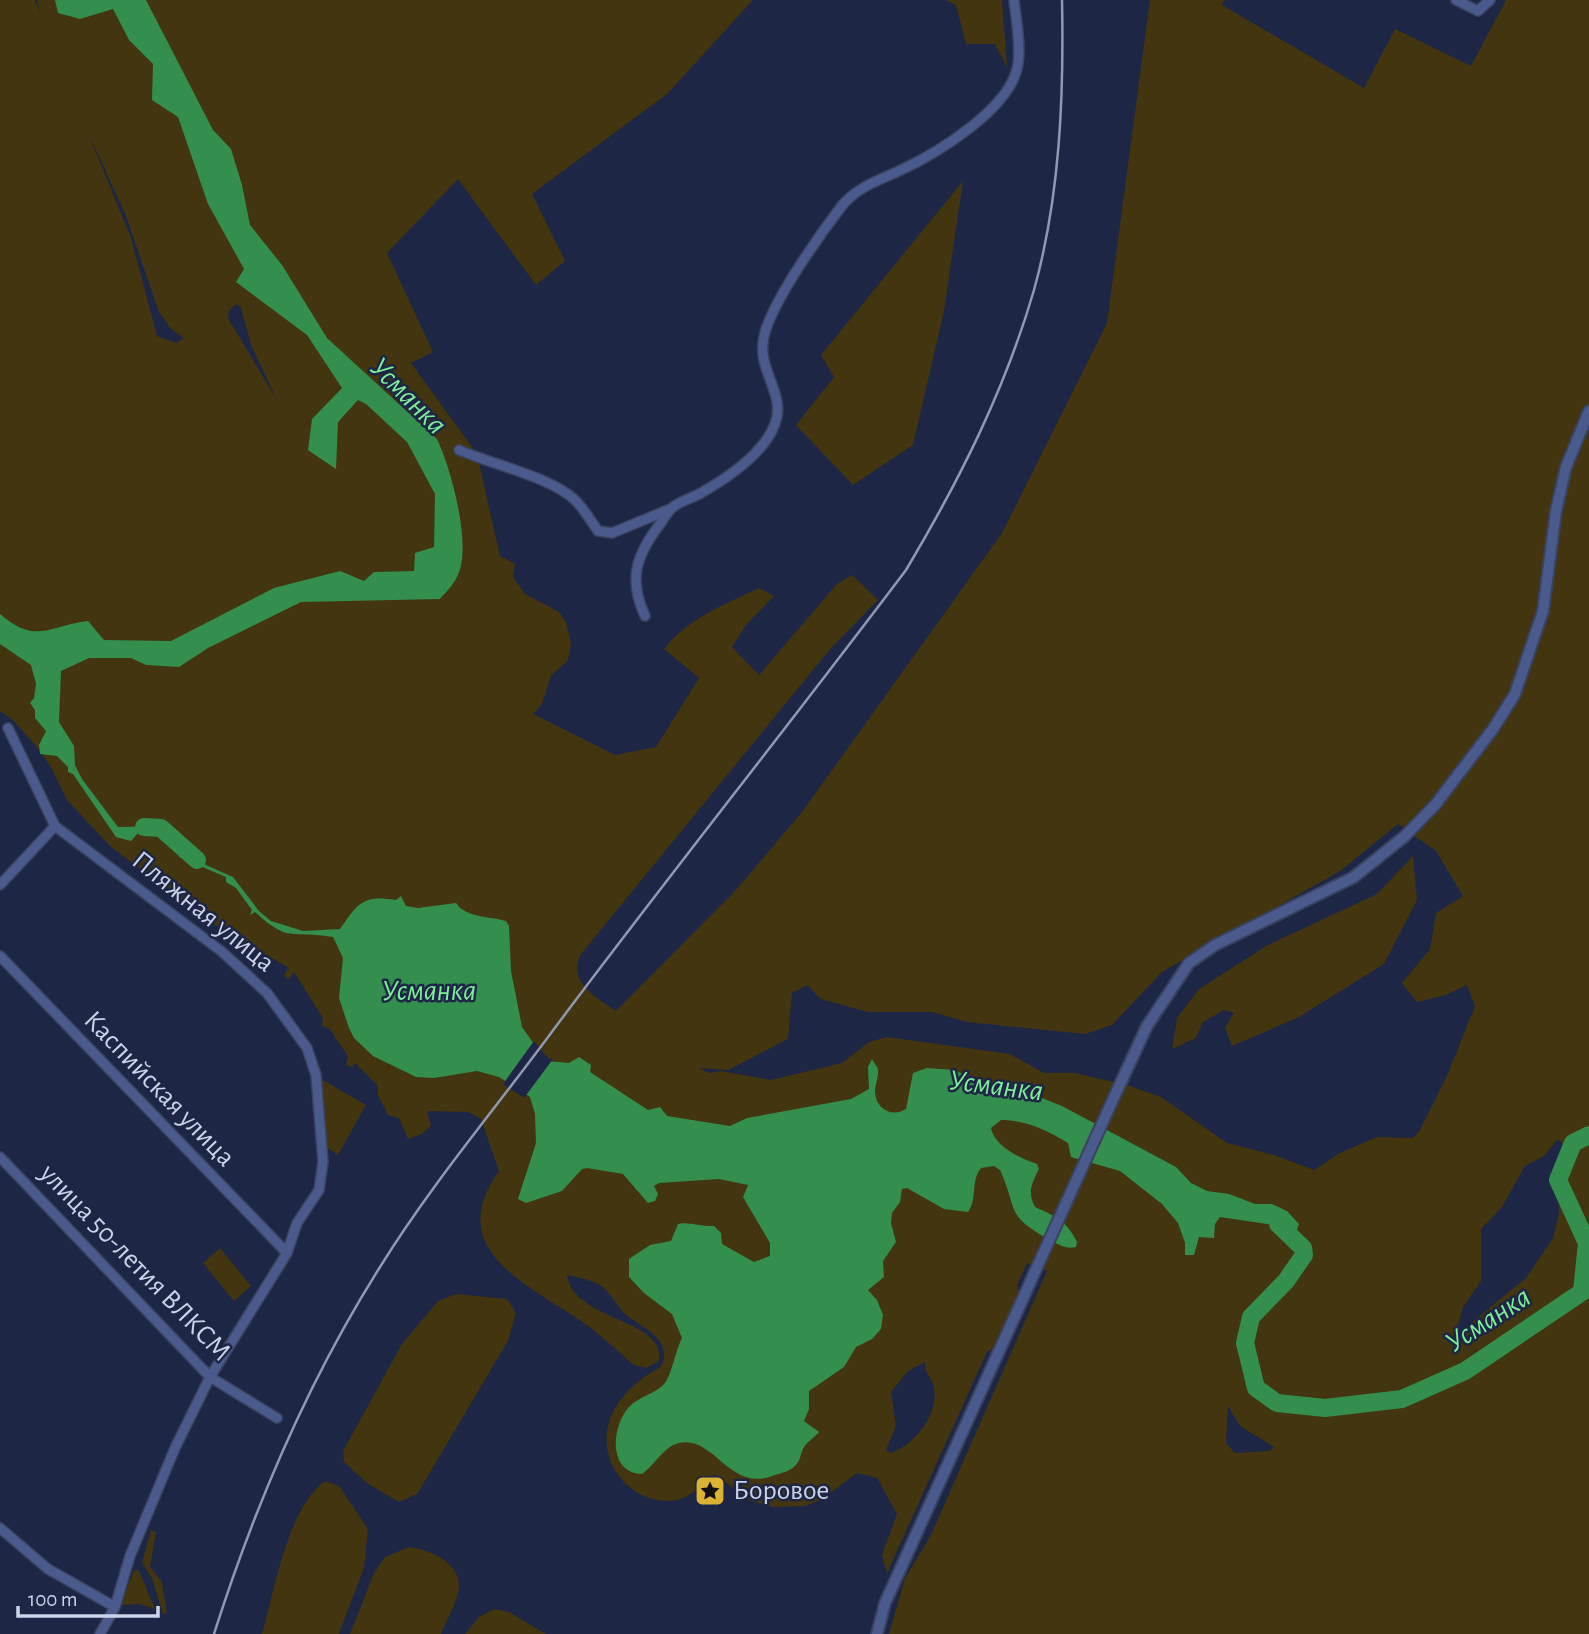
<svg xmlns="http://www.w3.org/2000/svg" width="1589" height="1634" font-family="'Alegreya Sans',sans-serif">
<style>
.green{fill:#42350f;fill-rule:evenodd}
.water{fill:#348e4e}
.pier{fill:#1d2645}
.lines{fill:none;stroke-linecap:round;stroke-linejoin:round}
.river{stroke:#348e4e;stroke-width:18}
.minor-casing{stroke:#39425f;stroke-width:12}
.tertiary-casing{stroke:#39425f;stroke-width:14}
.minor{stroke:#4b5a8d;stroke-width:9}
.tertiary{stroke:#4b5a8d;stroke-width:10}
.rail{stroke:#9198b1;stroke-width:2.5}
.labels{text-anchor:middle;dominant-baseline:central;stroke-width:5;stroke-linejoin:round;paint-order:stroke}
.street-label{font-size:28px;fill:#ccd3e8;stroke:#1d2645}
.poi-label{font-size:28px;fill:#ccd3e8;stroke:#1d2645;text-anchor:start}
.water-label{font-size:30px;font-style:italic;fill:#7def99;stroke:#1d2645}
</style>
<rect width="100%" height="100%" fill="#1d2645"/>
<!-- green -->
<path class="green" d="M 0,0 L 35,0 L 40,12 L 37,0 L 753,0 L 667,94 L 532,194 L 565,261 L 536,285 L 458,179 L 387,253 L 433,352 L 411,363 L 477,454 L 500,556 L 515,564 L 513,577 L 525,594 L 559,612 L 566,622 L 571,643 L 568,660 L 551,676 L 542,704 L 533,714 L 615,755 L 656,747 L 699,678 L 664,649 C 688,618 724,605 759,588 L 774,596 L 746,625 L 732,647 L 759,675 L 837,584 L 852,575 L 878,600 L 831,648 L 581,954 C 567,982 596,997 616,1011 L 735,891 L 802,812 L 1002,533 L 1107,323 L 1150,0 L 1224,0 L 1222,5 L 1364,88 L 1395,29 L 1471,66 L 1506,0 L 1589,0 L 1589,1634 L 889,1634 L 905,1578 L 931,1535 L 1047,1271 L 1027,1263 L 1017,1286 L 1020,1294 L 1003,1342 L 987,1352 L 887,1573 L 882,1555 L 897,1514 L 877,1478 L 857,1473 L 821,1500 L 805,1506 L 773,1507 L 750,1501 L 716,1475 C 700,1477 697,1501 667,1501 C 626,1500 596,1459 610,1419 C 615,1404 630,1387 643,1378 C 649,1373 660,1370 663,1362 C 671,1336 635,1325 622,1311 C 614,1302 610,1291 598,1284 C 588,1279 577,1277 567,1275 C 573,1321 667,1319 659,1361 L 646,1368 L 634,1365 C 615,1349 596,1330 575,1317 C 520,1281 445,1246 499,1171 L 481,1119 L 468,1112 L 427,1111 L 431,1126 L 422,1134 L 408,1139 L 399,1118 L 388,1115 L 378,1095 L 378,1086 L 355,1063 L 352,1067 L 346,1065 L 348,1056 L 329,1028 L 322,1026 L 323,1018 L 294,972 L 288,980 L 284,975 L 289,968 L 205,919 L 110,846 L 67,800 L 51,767 L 36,746 L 13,720 L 0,711 ZM 87,130 L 126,216 L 159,312 L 171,329 L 184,338 L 176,343 L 157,336 L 131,238 ZM 237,304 L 241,308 L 251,345 L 277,400 L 228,318 L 229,310 ZM 1398,824 L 1436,851 L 1463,896 L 1436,913 L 1430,949 L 1402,983 L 1417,1002 L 1446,995 L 1467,985 L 1475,1006 L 1447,1076 L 1419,1132 L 1412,1138 L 1377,1137 L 1340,1153 L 1314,1170 L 1274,1155 L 1227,1143 L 1161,1097 L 1130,1086 L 1075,1073 L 1044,1073 L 1010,1054 L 887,1037 L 869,1042 L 842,1063 L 771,1080 L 721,1071 L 709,1073 L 699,1068 L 728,1070 L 788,1039 L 792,993 L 807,985 L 821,999 L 868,1012 L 932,1012 L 967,1022 L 1085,1034 L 1112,1025 L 1162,972 L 1340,871 ZM 1558,1139 L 1563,1144 L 1557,1168 L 1559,1213 L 1553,1238 L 1526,1278 L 1460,1332 L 1457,1330 L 1463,1307 L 1481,1281 L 1481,1229 L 1502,1207 L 1525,1166 L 1544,1156 ZM 925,1362 C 924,1373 932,1377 934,1388 C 939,1414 914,1446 890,1453 L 886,1450 L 896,1426 L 891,1392 L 908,1371 ZM 1228,1406 L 1240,1426 L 1274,1447 L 1270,1451 L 1235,1453 L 1226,1443 Z
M 946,0 L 1002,0 L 1007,67 L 995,44 L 966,44 L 956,5 Z
M 963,181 L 944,311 L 913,445 L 853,485 L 796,425 L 834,377 L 821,355 Z
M 1413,856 L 1417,900 L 1384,964 L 1299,1017 L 1232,1046 L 1225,1028 L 1234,1013 L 1224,1010 L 1203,1022 L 1196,1038 L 1172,1049 L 1177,1018 L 1199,989 L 1268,945 L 1377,894 Z
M 321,1079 L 366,1105 L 338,1155 L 324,1146 Z
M 220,1248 L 251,1286 L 234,1301 L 203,1263 Z
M 456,1294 L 507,1299 L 516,1313 L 508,1341 L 417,1494 L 399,1502 L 368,1484 L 344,1462 L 343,1451 L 402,1344 L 438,1301 Z
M 325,1481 L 339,1486 L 368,1529 L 364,1568 L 339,1634 L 262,1634 C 274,1592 288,1507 325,1481 Z
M 151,1530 L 156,1532 L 150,1567 L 162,1582 L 167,1613 L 163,1614 L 152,1578 L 142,1563 Z
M 409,1547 C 432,1550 465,1565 458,1593 C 455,1607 446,1621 441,1634 L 350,1634 L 374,1573 L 385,1557 Z
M 134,1570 L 139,1571 L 155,1609 L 139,1604 L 121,1605 Z
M 494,1609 L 509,1612 L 546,1634 L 465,1634 L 479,1617 Z"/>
<!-- water -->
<path class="water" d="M 55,0 L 146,0 L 213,130 L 231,149 L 242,185 L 250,225 L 282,265 L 327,338 L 437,439 C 451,468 473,548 457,577 C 453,585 446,592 440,599 L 301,602 L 208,648 L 179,667 L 146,665 L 131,658 L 89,658 L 61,671 L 59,722 L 74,746 L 75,765 L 82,779 L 118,827 L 160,826 L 206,865 L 233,877 L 259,911 L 271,921 L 303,931 L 340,929 C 359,902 363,895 396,900 L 401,896 L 406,906 L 418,908 L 456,903 C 466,918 489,916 506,921 L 509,926 L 511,971 L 522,1027 L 546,1061 L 569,1063 L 579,1057 L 591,1065 L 590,1072 L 648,1110 L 660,1107 L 667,1116 L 730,1126 L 747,1118 L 851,1099 L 869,1089 L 868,1067 L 872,1059 C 874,1063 877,1066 878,1069 C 879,1076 875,1085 875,1092 C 876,1109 892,1118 906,1109 L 913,1073 L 927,1068 L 954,1070 L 991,1086 L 1015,1087 L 1062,1106 L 1176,1167 L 1191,1183 L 1207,1191 L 1229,1194 L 1255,1204 L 1272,1204 L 1287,1211 L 1299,1224 L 1293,1241 L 1274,1225 L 1220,1217 L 1215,1224 L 1214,1238 L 1199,1237 L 1194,1255 L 1185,1255 L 1185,1243 L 1178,1223 L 1162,1204 L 1120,1171 L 1071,1157 L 1068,1143 C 1047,1130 1026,1120 1001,1120 L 991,1128 C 994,1146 1021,1159 1037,1164 L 1039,1169 C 1032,1183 1027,1192 1035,1207 C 1055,1216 1067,1221 1077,1242 L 1076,1247 C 1066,1250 1058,1244 1050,1240 C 1004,1214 1019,1212 1000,1170 L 994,1166 L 981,1168 C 970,1182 978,1198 968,1212 L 944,1209 L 907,1188 L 902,1189 L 900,1202 L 892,1213 L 891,1223 L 896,1242 L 883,1261 L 884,1277 L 868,1290 L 877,1300 L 883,1315 L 881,1329 L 872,1339 L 856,1347 L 844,1367 L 809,1391 L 809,1409 L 804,1421 L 819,1432 C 815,1437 807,1442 804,1447 C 800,1454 801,1460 795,1466 C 790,1471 782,1473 775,1475 C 729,1494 715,1435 679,1443 C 663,1447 655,1465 642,1474 C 608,1473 611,1427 629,1407 C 639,1396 656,1394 665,1383 C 672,1373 675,1352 682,1338 L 672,1314 L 644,1293 L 629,1277 L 629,1259 L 650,1245 L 671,1241 L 678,1224 C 687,1221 703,1227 714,1226 L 721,1233 L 722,1244 L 754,1262 L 770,1256 L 770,1243 L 743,1197 L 748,1185 L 719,1179 L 659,1183 L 654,1186 L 658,1194 L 655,1201 L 648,1203 L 623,1174 L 587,1168 L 582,1169 L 562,1191 L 526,1203 L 518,1199 L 536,1143 L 535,1114 L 530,1097 L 499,1077 L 477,1071 L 434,1078 L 416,1077 L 373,1056 L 354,1038 L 349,1028 L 339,998 L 343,958 L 333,937 C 291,930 290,944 255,912 L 250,915 L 252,910 L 236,888 L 226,882 L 226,877 L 179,857 C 176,835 160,831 139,832 L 131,841 L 116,837 L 73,774 L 68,772 L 68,767 L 57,756 L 40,754 L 39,745 L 46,731 L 35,718 L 35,710 L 30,703 L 34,698 L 36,684 L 31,665 L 0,644 L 0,614 C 36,645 48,626 88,621 L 104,640 L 171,641 L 274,588 L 340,571 L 364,581 L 374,572 L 414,571 L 415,553 L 434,547 L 435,494 L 407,442 L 366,404 L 358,400 L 338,422 L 336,469 L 308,450 L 312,419 L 342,388 L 307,335 L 236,282 L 244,269 L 208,204 L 178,117 L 152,100 L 153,64 L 129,40 L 113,9 L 80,19 L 58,13 Z"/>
<!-- pier -->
<path class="pier" d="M 534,1041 L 548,1058 L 553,1059 L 524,1098 L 503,1084 Z"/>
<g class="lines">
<!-- river -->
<path class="river" d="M 144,827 L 161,828 L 197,860
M 1278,1224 L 1303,1248 L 1304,1255 L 1286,1281 L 1251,1317 L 1245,1343 L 1256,1388 L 1277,1403 L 1325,1408 L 1402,1399 L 1465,1371 L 1582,1292 L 1587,1243 L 1558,1180 L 1573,1143 L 1589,1135"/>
<!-- minor casing -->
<g class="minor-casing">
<path id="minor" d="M 1456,0 L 1478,11 L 1490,0
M 459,450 C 491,464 551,477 575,500 C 584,509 591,521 598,531 L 612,533 L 670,509
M 645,616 C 629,581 635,558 657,528 C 662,522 667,512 673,507 C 681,501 692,498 701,493 C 724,480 752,461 767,439 C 798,395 750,375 766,329 C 778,294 818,237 841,207 C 855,188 879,180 899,171 C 936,154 1012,108 1018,64 C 1021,43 1016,20 1014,0
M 8,728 L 55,826 L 221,951 L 267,993 L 307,1048 L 316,1075 L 323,1162 L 319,1190 L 297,1223 L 287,1253 L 210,1377 L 175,1448 L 130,1556 L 115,1607 L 100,1634
M 0,885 L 55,826
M 0,956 L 287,1253
M 0,1157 L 210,1377 L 277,1418
M 0,1528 L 48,1569 L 115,1607"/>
</g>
<!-- tertiary casing -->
<g class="tertiary-casing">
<path id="tertiary" d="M 877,1634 L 885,1603 L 1115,1095 L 1147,1026 L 1189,963 L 1215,945 L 1354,877 L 1405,836 L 1435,805 L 1493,729 L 1515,694 L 1543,611 L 1556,511 L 1566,467 L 1589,411"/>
</g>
<!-- minor -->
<use href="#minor" class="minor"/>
<!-- tertiary -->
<use href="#tertiary" class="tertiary"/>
<!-- rail -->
<path class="rail" d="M 214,1634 C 255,1505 308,1381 380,1267 C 432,1183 496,1108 554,1029 C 670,874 790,724 906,570 C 959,481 1005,390 1034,290 C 1060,197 1064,96 1062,0"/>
</g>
<!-- icons -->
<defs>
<g id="sight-square" transform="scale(1.575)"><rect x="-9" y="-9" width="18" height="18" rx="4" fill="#dbb233" stroke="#1d2645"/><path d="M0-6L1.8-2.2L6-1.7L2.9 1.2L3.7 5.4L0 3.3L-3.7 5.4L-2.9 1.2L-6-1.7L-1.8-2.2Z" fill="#111"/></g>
</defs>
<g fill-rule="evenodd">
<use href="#sight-square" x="710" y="1491"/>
</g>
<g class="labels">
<!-- street labels -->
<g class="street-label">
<text transform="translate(203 912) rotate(39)">Пляжная улица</text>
<text transform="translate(159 1089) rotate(46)">Каспийская улица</text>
<text transform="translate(135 1263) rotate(46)">улица 50-летия ВЛКСМ</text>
</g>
<!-- poi labels -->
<g class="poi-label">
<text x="733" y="1491">Боровое</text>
</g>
<!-- water labels -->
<g class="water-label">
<text transform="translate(408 396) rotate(45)">Усманка</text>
<text x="429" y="991">Усманка</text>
<text transform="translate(996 1086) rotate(7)">Усманка</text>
<text transform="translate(1488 1320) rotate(-33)">Усманка</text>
</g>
</g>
<!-- scale -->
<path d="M18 1606v10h140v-10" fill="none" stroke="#ccd3e8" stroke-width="3.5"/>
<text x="28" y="1606" font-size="21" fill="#ccd3e8" stroke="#1d2645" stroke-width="5" paint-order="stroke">100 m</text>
</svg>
